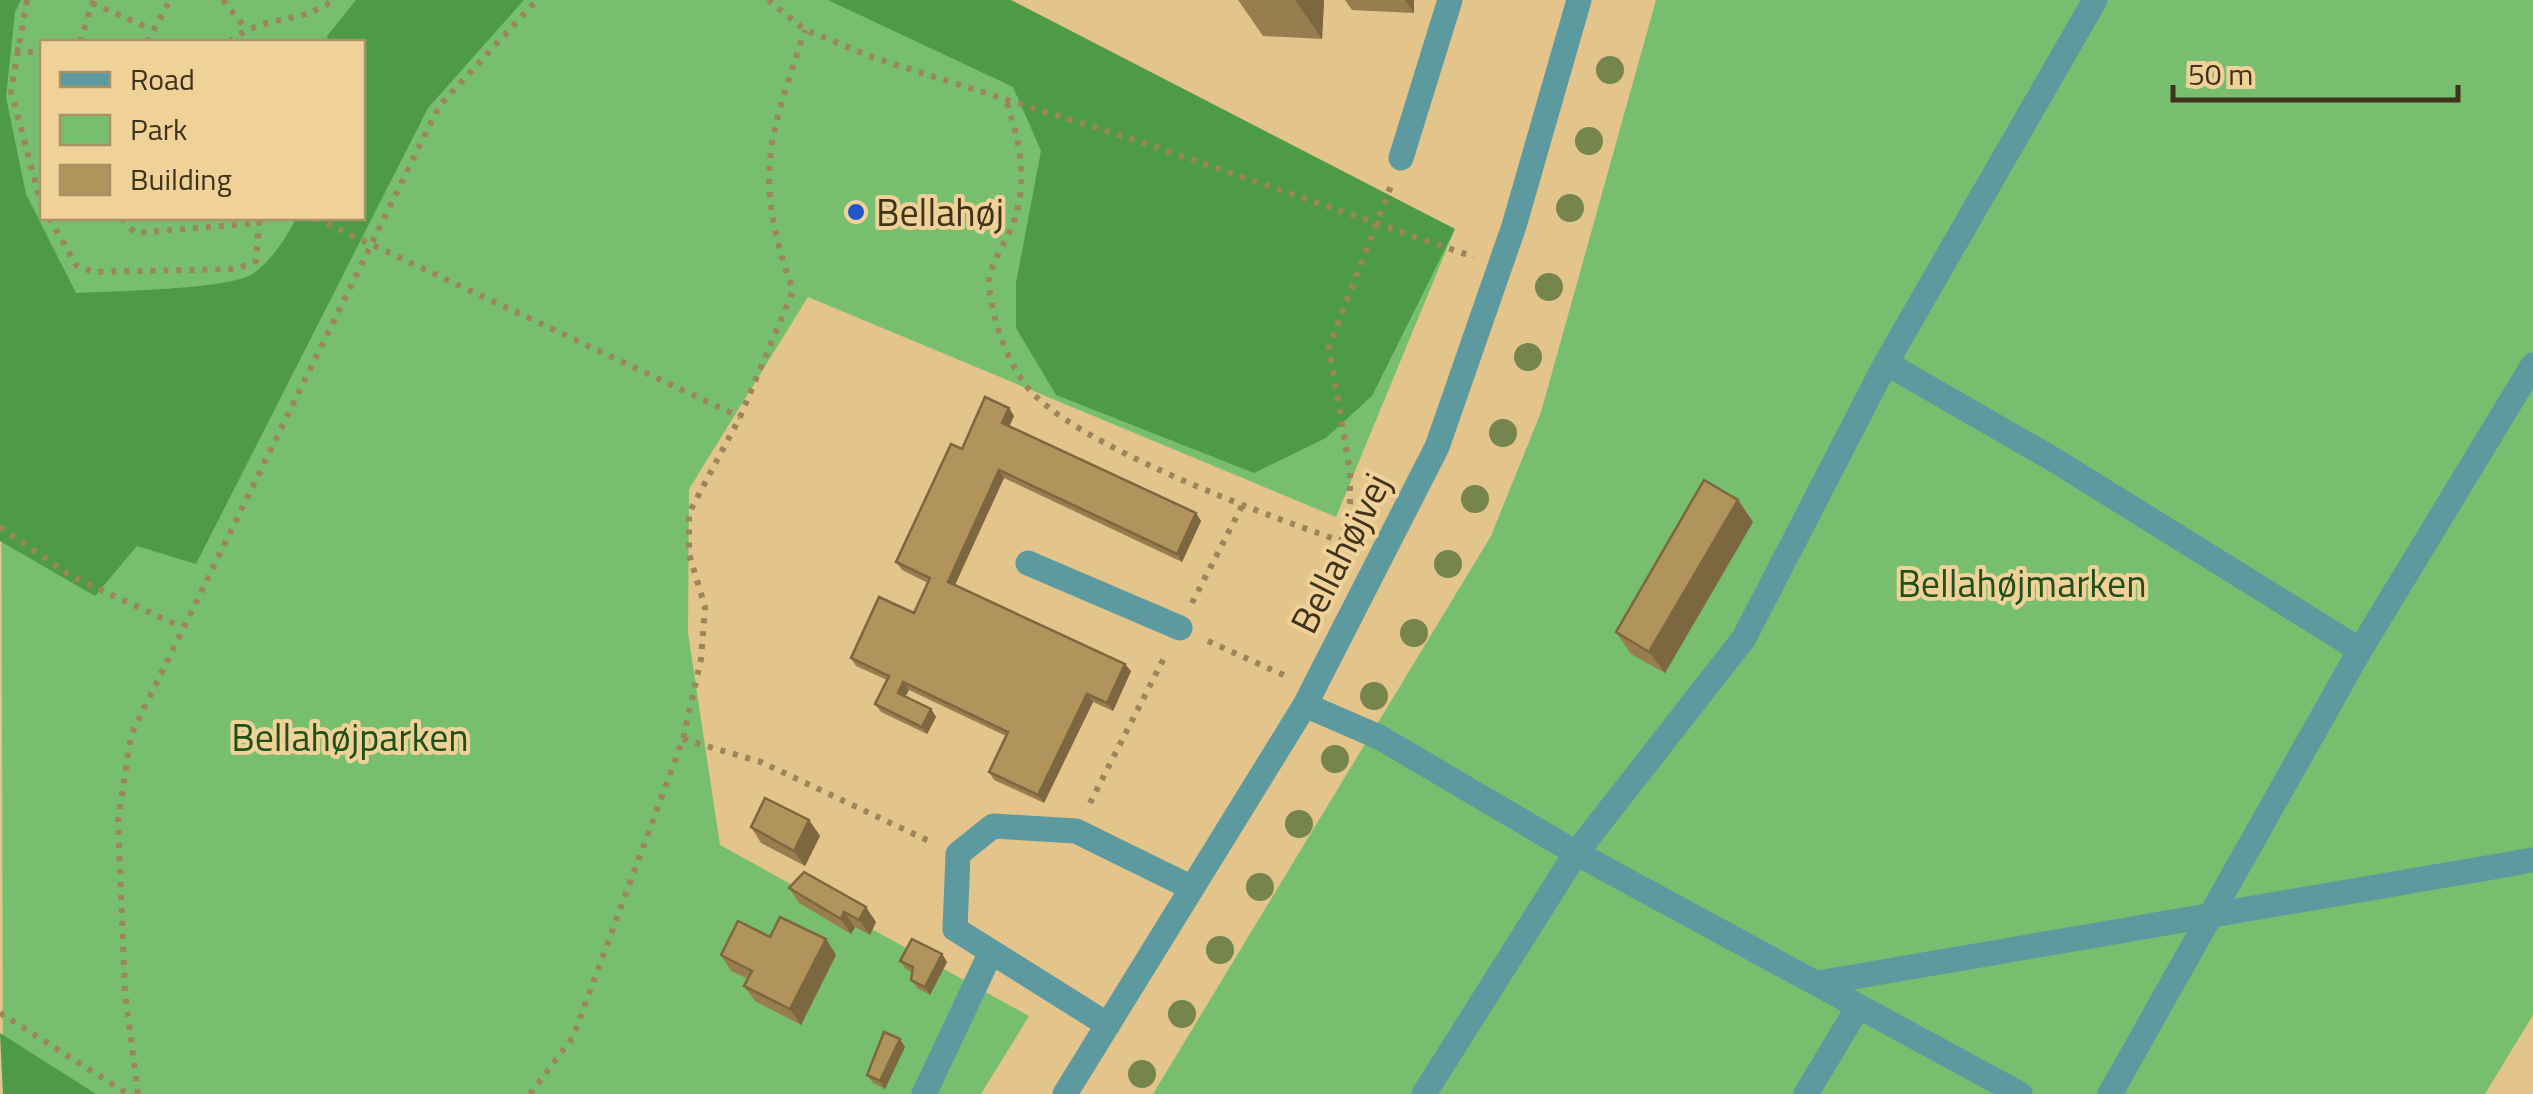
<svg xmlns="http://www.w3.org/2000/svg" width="2533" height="1094" font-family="'Titillium Web',sans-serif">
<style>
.green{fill:#77bf6f;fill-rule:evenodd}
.forest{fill:#4e9b47}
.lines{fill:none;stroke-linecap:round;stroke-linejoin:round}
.path{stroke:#9c855b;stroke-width:6;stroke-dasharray:5 8;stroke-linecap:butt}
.minor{stroke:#5d9a9f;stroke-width:25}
.tree{fill:#76854c}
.wall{fill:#987e4f}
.shaded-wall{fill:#7c6740}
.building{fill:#b1935c;stroke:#7c6740;stroke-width:2.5}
.poi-dot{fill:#2158c5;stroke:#f0d198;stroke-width:4}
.labels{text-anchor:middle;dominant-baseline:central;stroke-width:8;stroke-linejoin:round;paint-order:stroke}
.poi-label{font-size:38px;fill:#3f331c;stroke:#f0d198;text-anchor:start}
.street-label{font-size:38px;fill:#3f331c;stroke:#f0d198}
.park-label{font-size:38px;fill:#1d5119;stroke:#f0d198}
</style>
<rect width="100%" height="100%" fill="#e3c48b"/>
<!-- green -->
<path class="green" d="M 0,0 L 1003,0 L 1455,229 L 1336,517 L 808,297 L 689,489 L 688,633 L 720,845 L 1029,1016 L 981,1094 L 3,1094 ZM 42,42 L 362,42 L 362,218 L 42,218 Z
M 1656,0 L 2533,0 L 2533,1015 L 2485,1094 L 1153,1094 L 1491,536 L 1541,412 Z"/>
<!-- forest -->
<path class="forest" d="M 0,0 L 21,0 L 15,12 L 6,97 L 26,194 L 76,293 C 109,291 232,290 254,273 C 272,260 287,237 296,218 L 362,218 L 362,42 L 328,42 L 327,36 L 356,0 L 524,0 L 428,108 L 196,564 L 137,546 L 95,596 L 0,541 Z
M 828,0 L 1011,0 L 1455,229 L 1372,396 L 1326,438 L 1254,473 L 1056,395 L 1016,328 L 1016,283 L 1041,151 L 1013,87 Z
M 0,1033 L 96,1094 L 3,1094 Z"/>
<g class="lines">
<!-- path -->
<path class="path" d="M 27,0 L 11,91 L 42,207
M 223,0 L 246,29
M 768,0 L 805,30 L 875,58 L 1144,143 L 1474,257
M 92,3 L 151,29
M 80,42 L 93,1
M 147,42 L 170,0
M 229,42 C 267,12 294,27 334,0
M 15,50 L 42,53
M 1007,103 C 1020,143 1028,180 1014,221 C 1008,240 988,265 989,284 C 992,317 1005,356 1024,383 C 1068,445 1279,520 1355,546
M 49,218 L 76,265 L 93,272 L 237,269 L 256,261 L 259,223
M 122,218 L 135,233 L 259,223 L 261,218
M 315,218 L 740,417
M 0,527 L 71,576 L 181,627
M 1341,542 L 1350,503 L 1350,472 L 1329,347 L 1392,183
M 1192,603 L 1242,506
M 1208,641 L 1288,677
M 683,739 L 761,762 L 931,842
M 1090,803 L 1166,654
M 0,1013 L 128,1094
M 138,1094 L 125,992 L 118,820 L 131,735 L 439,106 L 537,0
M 530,1094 L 573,1037 L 683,739 L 701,659 L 705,607 L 689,554 L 689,513 L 740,417 L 793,291 C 753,178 768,140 805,30"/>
<!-- minor -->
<path class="minor" d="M 1401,158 L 1450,0
M 1886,363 L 2056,461 L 2360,650
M 1028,563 L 1180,628
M 1305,705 L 1379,737 L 1576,853 L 2020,1094
M 1818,983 L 2533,860
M 1108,1025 L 955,929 L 958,854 L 993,826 L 1076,831 L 1192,888
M 924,1094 L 991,952
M 1065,1094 L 1305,705 L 1437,447 L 1514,226 L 1579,0
M 1424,1094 L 1576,853 L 1744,638 L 1886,363 L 2095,0
M 1806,1094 L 1858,1007
M 2110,1094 L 2360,650 L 2533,365"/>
</g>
<!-- trees -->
<g class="tree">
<circle cx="1610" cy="70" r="14"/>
<circle cx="1589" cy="141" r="14"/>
<circle cx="1570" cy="208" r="14"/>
<circle cx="1549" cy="287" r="14"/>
<circle cx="1528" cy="357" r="14"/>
<circle cx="1503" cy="433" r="14"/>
<circle cx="1475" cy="499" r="14"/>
<circle cx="1448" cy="564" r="14"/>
<circle cx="1414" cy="633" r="14"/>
<circle cx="1374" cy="696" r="14"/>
<circle cx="1335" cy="759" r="14"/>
<circle cx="1299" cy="824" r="14"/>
<circle cx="1260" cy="887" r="14"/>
<circle cx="1220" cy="950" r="14"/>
<circle cx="1182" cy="1014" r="14"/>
<circle cx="1142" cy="1074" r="14"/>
</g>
<!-- wall -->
<path class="wall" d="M 1238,0 L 1324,0 L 1322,39 L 1263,36 Z
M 1345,0 L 1414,0 L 1414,13 L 1352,10 Z
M 1009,408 L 1014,416 L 1009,427 L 1196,513 L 1201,521 L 1182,562 L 1004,478 L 955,585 L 1131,671 L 1113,711 L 1093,702 L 1044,803 L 994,780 L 989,772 L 1006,736 L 909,690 L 905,697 L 931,709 L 936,717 L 927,734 L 881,712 L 875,704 L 887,680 L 856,666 L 851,658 L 914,613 L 928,583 L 902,570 L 896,562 L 962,449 Z
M 1738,500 L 1753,522 L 1665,673 L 1631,654 L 1616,632 Z
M 809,820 L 820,836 L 805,866 L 761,843 L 751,827 Z
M 789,888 L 876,922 L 870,935 L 855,927 L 851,934 L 799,903 Z
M 770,937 L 826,939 L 836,955 L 801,1025 L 755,1001 L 744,986 L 748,979 L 731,971 L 721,955 Z
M 942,954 L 947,962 L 930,995 L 917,988 L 911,980 L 912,972 L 906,969 L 900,961 Z
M 900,1039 L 905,1047 L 885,1089 L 873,1083 L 867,1075 Z"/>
<!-- shaded-wall -->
<path class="shaded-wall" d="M 1295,0 L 1324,0 L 1322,39 Z
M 1405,0 L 1414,0 L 1414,13 Z
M 1009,408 L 1014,416 L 1007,431 L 1002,423 Z
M 999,470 L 1004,478 L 953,589 L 948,582 Z
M 1738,500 L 1753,522 L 1665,673 L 1649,652 Z
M 1196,513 L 1201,521 L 1182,562 L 1177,554 Z
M 1125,664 L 1131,671 L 1113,711 L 1107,703 Z
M 903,682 L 909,690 L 903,701 L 898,693 Z
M 1087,694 L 1093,702 L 1044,803 L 1038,795 Z
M 931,709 L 936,717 L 927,734 L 922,727 Z
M 809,820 L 820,836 L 805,866 L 794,851 Z
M 866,907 L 876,922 L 870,935 L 859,920 Z
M 844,912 L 855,927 L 851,934 L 841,919 Z
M 826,939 L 836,955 L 801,1025 L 790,1009 Z
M 942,954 L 947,962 L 930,995 L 925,987 Z
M 900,1039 L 905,1047 L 885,1089 L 880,1081 Z"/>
<!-- building -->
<path class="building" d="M 985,397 L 1009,408 L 1002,423 L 1196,513 L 1177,554 L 999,470 L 948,582 L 1125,664 L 1107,703 L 1087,694 L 1038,795 L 989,772 L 1008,732 L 903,682 L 898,693 L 931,709 L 922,727 L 875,704 L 889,676 L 851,658 L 879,597 L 914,613 L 930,578 L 896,562 L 951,444 L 962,449 Z
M 1704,480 L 1738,500 L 1649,652 L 1616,632 Z
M 765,798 L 809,820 L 794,851 L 751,827 Z
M 804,872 L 866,907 L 859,920 L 844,912 L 841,919 L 789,888 Z
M 780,917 L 826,939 L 790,1009 L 744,986 L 752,971 L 721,955 L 738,921 L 770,937 Z
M 912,939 L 942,954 L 925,987 L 911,980 L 913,967 L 900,961 Z
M 884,1032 L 900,1039 L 880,1081 L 867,1075 Z"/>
<!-- markers -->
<circle class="poi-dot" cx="856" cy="212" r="10"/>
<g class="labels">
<!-- poi labels -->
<g class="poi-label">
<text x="876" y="212">Bellahøj</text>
</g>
<!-- street labels -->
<g class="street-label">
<text transform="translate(1340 553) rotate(-63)">Bellahøjvej</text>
</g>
<!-- park labels -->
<g class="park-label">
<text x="2022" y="583">Bellahøjmarken</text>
<text x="350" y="737">Bellahøjparken</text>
</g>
</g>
<!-- legend -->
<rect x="40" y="40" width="325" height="180" fill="#f0d198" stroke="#a99266" stroke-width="2.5"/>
<rect x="60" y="72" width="50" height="15" fill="#5d9a9f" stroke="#a99266" stroke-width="2.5"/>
<text x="130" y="90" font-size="30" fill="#3f331c">Road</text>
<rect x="60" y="115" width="50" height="30" fill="#77bf6f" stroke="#a99266" stroke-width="2.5"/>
<text x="130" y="140" font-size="30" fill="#3f331c">Park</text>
<rect x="60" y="165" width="50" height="30" fill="#b1935c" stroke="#a99266" stroke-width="2.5"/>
<text x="130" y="190" font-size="30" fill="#3f331c">Building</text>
<!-- scale -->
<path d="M2173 85v15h285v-15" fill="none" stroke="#3f331c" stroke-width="5"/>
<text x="2188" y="85" font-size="30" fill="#3f331c" stroke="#f0d198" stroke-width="8" paint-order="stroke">50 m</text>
</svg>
